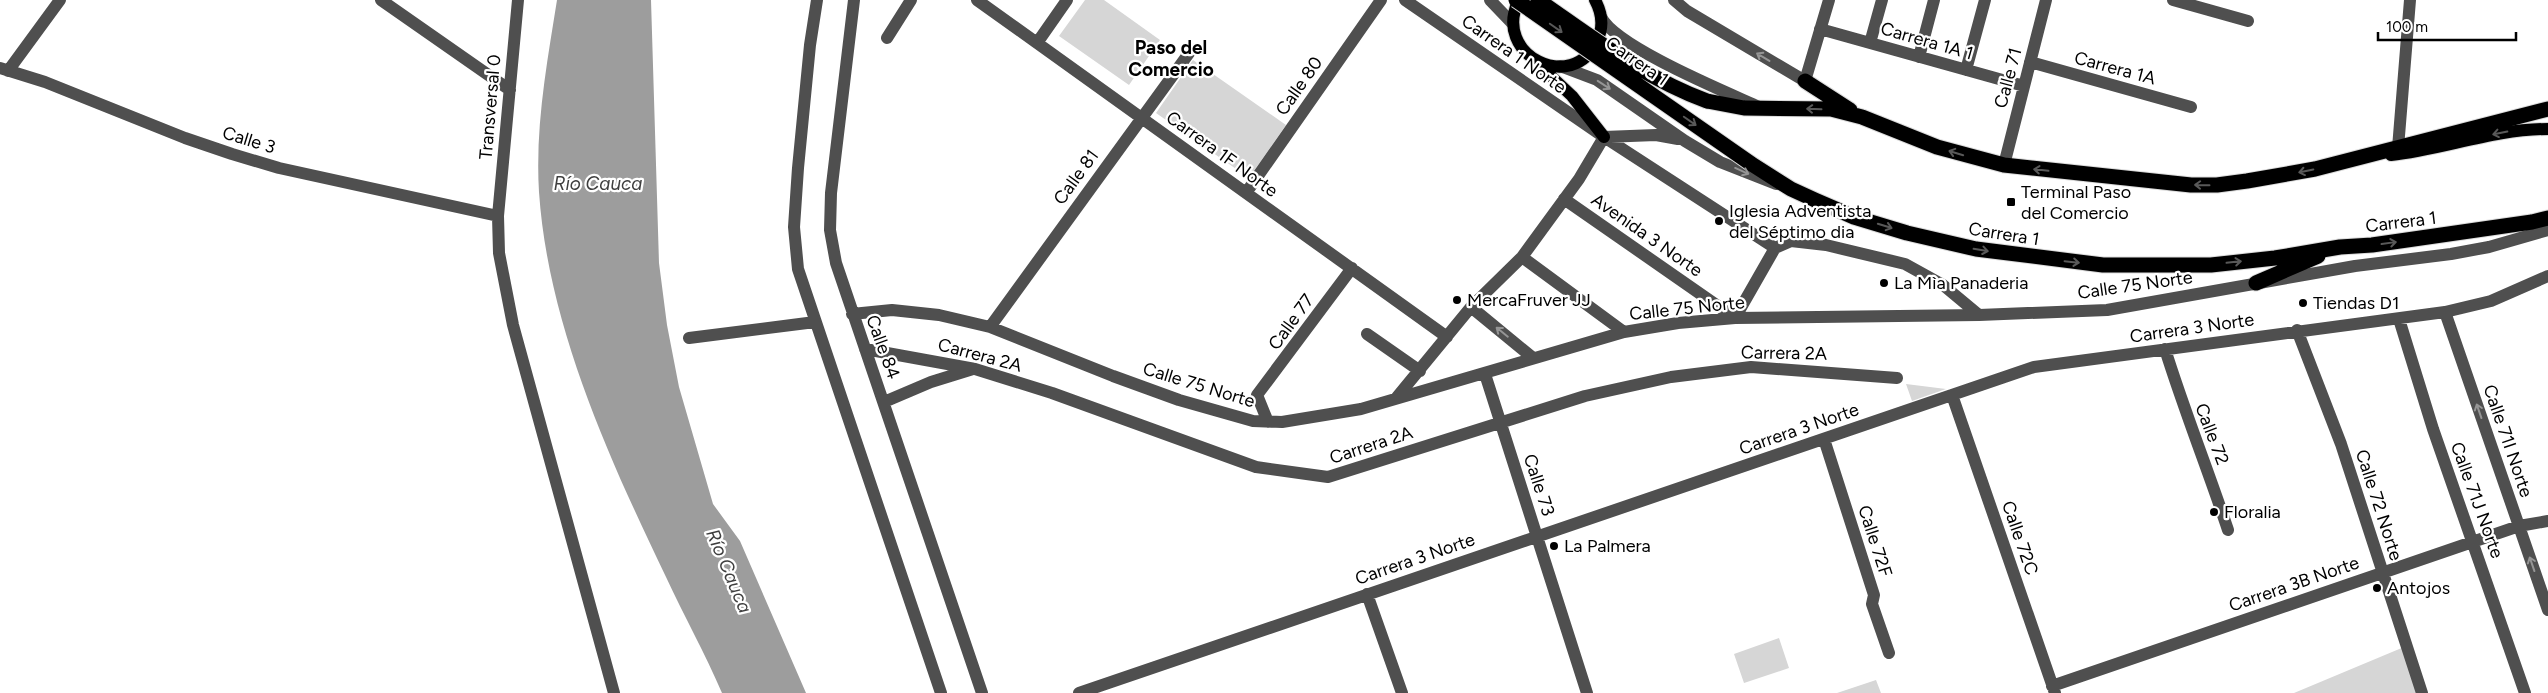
<svg xmlns="http://www.w3.org/2000/svg" width="2548" height="693" font-family="Figtree,sans-serif">
<style>
.green{fill:#d6d6d6}
.water{fill:#9d9d9d}
.lines{fill:none;stroke-linecap:round;stroke-linejoin:round}
.major-casing{stroke:#dbdbdb;stroke-width:14}
.highway-casing{stroke:#dbdbdb;stroke-width:17}
.minor{stroke:#4f4f4f;stroke-width:12}
.major{stroke:#000;stroke-width:12}
.highway{stroke:#000;stroke-width:15}
.highway-bridge-casing{stroke:#dbdbdb;stroke-width:17;stroke-linecap:butt}
.highway-bridge{stroke:#000;stroke-width:15}
.oneway{stroke:#595959}
.oneway2{stroke:#959595}
.poi-dot{fill:#000;stroke:#fff;stroke-width:2}
.labels{text-anchor:middle;dominant-baseline:central;stroke-width:4.5;stroke-linejoin:round;paint-order:stroke}
.street-label{font-size:18px;fill:#000;stroke:#fff}
.poi-label{font-size:18px;fill:#000;stroke:#fff;text-anchor:start}
.neighbourhood-label{font-size:19px;font-weight:bold;fill:#000;stroke:#fff}
.water-label{font-size:19px;font-style:italic;fill:#3e3e3e;stroke:#fff}
</style>
<rect width="100%" height="100%" fill="#fff"/>
<!-- green -->
<path class="green" d="M 1085,0 L 1104,0 L 1160,40 L 1129,85 L 1059,36 Z
M 1193,60 L 1286,125 L 1249,178 L 1156,113 Z
M 1906,384 L 1946,389 L 1912,401 Z
M 1779,638 L 1789,668 L 1744,683 L 1734,654 Z
M 2404,647 L 2419,693 L 2294,693 Z
M 1876,680 L 1881,693 L 1837,693 Z"/>
<!-- water -->
<path class="water" d="M 557,0 L 651,0 L 659,263 L 667,325 L 679,387 L 713,504 L 740,541 L 806,693 L 722,693 C 705,653 684,616 666,577 C 609,458 548,325 539,192 C 535,127 547,63 557,0 Z"/>
<g class="lines">
<!-- major casing -->
<g class="major-casing">
<path id="major" d="M 1519,0 C 1491,55 1573,95 1597,41 C 1604,27 1602,13 1595,0
M 1538,64 L 1572,96 L 1604,137
M 2391,155 C 2444,149 2494,129 2548,129"/>
</g>
<!-- highway casing -->
<g class="highway-casing">
<path id="highway" d="M 1805,81 L 1850,110
M 1707,101 L 1744,108 L 1831,109 L 1862,117 L 1937,147 L 2004,165 L 2191,185 L 2217,185 L 2247,181 L 2315,169 L 2548,109
M 1750,163 L 1791,189 L 1815,200 L 1854,217 L 1907,233 L 1976,249 L 2103,265 L 2211,265 L 2275,258 L 2340,247 L 2372,245 L 2532,222 L 2548,218
M 2256,283 L 2318,256"/>
</g>
<!-- minor -->
<path class="minor" d="M 381,0 L 510,90
M 518,0 L 498,216 L 499,253 L 513,325 L 614,693
M 817,0 L 810,45 L 798,168 L 794,227 L 798,269 L 941,693
M 854,0 L 831,193 L 830,230 L 836,263 L 982,693
M 977,0 L 1447,337
M 1405,0 L 1604,137 L 1775,248
M 1490,0 L 1513,24
M 1674,0 L 1687,11 L 1805,81 L 1829,0
M 2173,0 L 2248,21
M 1601,17 C 1616,47 1726,92 1759,107
M 1820,29 L 2024,86
M 887,38 L 911,0
M 1037,43 L 1067,0
M 1870,43 L 1882,0
M 1919,57 L 1934,0
M 2030,62 L 2191,107
M 1560,66 L 1597,80 L 1685,141 L 1720,162 L 1776,184
M 0,68 L 45,82 L 185,138 L 232,154 L 279,168 L 498,216
M 1966,70 L 1985,0
M 8,71 L 60,0
M 1604,137 L 1656,135 L 1678,139
M 2398,148 L 2410,0
M 2004,165 L 2046,0
M 1246,193 L 1381,0
M 1564,199 L 1735,318 L 1775,248
M 1775,248 L 1791,241 L 1826,245 L 1905,264 L 1943,285 L 1979,315
M 1522,257 L 1624,332
M 1471,307 L 1533,358
M 2445,312 L 2548,610
M 852,314 L 892,310 L 939,315 L 990,327 L 1113,376 L 1179,400 L 1253,421 L 1282,422 L 1361,409 L 1624,332 L 1678,323 L 1735,318 L 1979,315 L 2107,310 L 2355,266 L 2451,254 L 2489,247 L 2548,230
M 2399,319 L 2433,429 L 2525,693
M 990,327 L 1192,49
M 2297,330 L 2341,444 L 2422,693
M 1367,334 L 1420,371
M 689,338 L 815,322
M 865,349 L 975,369 L 1052,393 L 1256,467 L 1328,477 L 1585,396 L 1671,377 L 1751,367 L 1897,378
M 2165,349 C 2184,410 2208,470 2228,530
M 1485,374 L 1587,693
M 1952,395 L 2055,693
M 1397,397 L 1471,307 L 1522,257 L 1579,179 L 1604,137
M 884,402 L 931,382 L 973,369
M 1268,422 L 1257,395 L 1352,268
M 1824,439 L 1874,595 L 1872,604 L 1889,653
M 1367,594 L 1402,693
M 2052,686 L 2519,526 L 2548,521
M 1079,693 L 2034,367 L 2445,312 L 2491,301 L 2548,276"/>
<!-- major -->
<use href="#major" class="major"/>
<!-- highway -->
<use href="#highway" class="highway"/>
<!-- highway-bridge casing -->
<g class="highway-bridge-casing">
<path id="highway-bridge" d="M 1516,0 L 1750,163
M 1538,0 C 1593,38 1644,78 1707,101"/>
</g>
<!-- highway-bridge -->
<use href="#highway-bridge" class="highway-bridge"/>
</g>
<!-- one-way arrows -->
<defs><path id="oneway-shaft" d="M-6 0H5M1.5-3L5.5 0L1.5 3" fill="none" stroke-width="1.6" stroke-linecap="round" stroke-linejoin="round" transform="scale(1.25)"/></defs>
<g class="oneway">
<use href="#oneway-shaft" transform="translate(1556 28) rotate(35)"/>
<use href="#oneway-shaft" transform="translate(1814 109) rotate(-178)"/>
<use href="#oneway-shaft" transform="translate(1690 121) rotate(35)"/>
<use href="#oneway-shaft" transform="translate(2500 133) rotate(169)"/>
<use href="#oneway-shaft" transform="translate(1956 153) rotate(-163)"/>
<use href="#oneway-shaft" transform="translate(2041 170) rotate(-174)"/>
<use href="#oneway-shaft" transform="translate(2306 171) rotate(168)"/>
<use href="#oneway-shaft" transform="translate(2202 185) rotate(-179)"/>
<use href="#oneway-shaft" transform="translate(1885 226) rotate(17)"/>
<use href="#oneway-shaft" transform="translate(2389 243) rotate(-8)"/>
<use href="#oneway-shaft" transform="translate(1981 250) rotate(9)"/>
<use href="#oneway-shaft" transform="translate(2072 262) rotate(6)"/>
<use href="#oneway-shaft" transform="translate(2234 262) rotate(-6)"/>
</g>
<g class="oneway2">
<use href="#oneway-shaft" transform="translate(1763 57) rotate(-149)"/>
<use href="#oneway-shaft" transform="translate(1604 85) rotate(33)"/>
<use href="#oneway-shaft" transform="translate(1742 171) rotate(24)"/>
<use href="#oneway-shaft" transform="translate(1502 332) rotate(-141)"/>
<use href="#oneway-shaft" transform="translate(2479 411) rotate(-109)"/>
<use href="#oneway-shaft" transform="translate(2532 564) rotate(-109)"/>
</g>
<!-- markers -->
<g class="poi-dot">
<rect x="2006" y="197" width="10" height="10" rx="2.5"/>
<circle cx="1719" cy="221" r="5"/>
<circle cx="1884" cy="283" r="5"/>
<circle cx="1457" cy="300" r="5"/>
<circle cx="2303" cy="303" r="5"/>
<circle cx="2214" cy="512" r="5"/>
<circle cx="1554" cy="546" r="5"/>
<circle cx="2377" cy="588" r="5"/>
</g>
<g class="labels">
<!-- street labels -->
<g class="street-label">
<text transform="translate(1927 41) rotate(16)">Carrera 1A 1</text>
<text transform="translate(1514 54) rotate(35)">Carrera 1 Norte</text>
<text transform="translate(1637 61) rotate(35)">Carrera 1</text>
<text transform="translate(2115 68) rotate(15)">Carrera 1A</text>
<text transform="translate(2008 78) rotate(-75)">Calle 71</text>
<text transform="translate(1299 86) rotate(-55)">Calle 80</text>
<text transform="translate(490 107) rotate(-85)">Transversal 0</text>
<text transform="translate(249 140) rotate(17)">Calle 3</text>
<text transform="translate(1222 154) rotate(36)">Carrera 1F Norte</text>
<text transform="translate(1076 177) rotate(-54)">Calle 81</text>
<text transform="translate(2401 222) rotate(-7)">Carrera 1</text>
<text transform="translate(2004 234) rotate(9)">Carrera 1</text>
<text transform="translate(1647 235) rotate(35)">Avenida 3 Norte</text>
<text transform="translate(2135 285) rotate(-8)">Calle 75 Norte</text>
<text transform="translate(1687 308) rotate(-6)">Calle 75 Norte</text>
<text transform="translate(1291 322) rotate(-54)">Calle 77</text>
<text transform="translate(2192 328) rotate(-8)">Carrera 3 Norte</text>
<text transform="translate(883 347) rotate(70)">Calle 84</text>
<text transform="translate(1784 353) rotate(1)">Carrera 2A</text>
<text transform="translate(980 355) rotate(15)">Carrera 2A</text>
<text transform="translate(1199 385) rotate(17)">Calle 75 Norte</text>
<text transform="translate(1799 429) rotate(-19)">Carrera 3 Norte</text>
<text transform="translate(2212 434) rotate(69)">Calle 72</text>
<text transform="translate(2508 441) rotate(71)">Calle 71I Norte</text>
<text transform="translate(1371 445) rotate(-18)">Carrera 2A</text>
<text transform="translate(1539 485) rotate(72)">Calle 73</text>
<text transform="translate(2477 500) rotate(70)">Calle 71J Norte</text>
<text transform="translate(2379 505) rotate(72)">Calle 72 Norte</text>
<text transform="translate(2020 538) rotate(71)">Calle 72C</text>
<text transform="translate(1875 541) rotate(72)">Calle 72F</text>
<text transform="translate(1415 559) rotate(-19)">Carrera 3 Norte</text>
<text transform="translate(2294 584) rotate(-19)">Carrera 3B Norte</text>
</g>
<!-- poi labels -->
<g class="poi-label">
<text x="2021" y="192">Terminal Paso<tspan x="2021" dy="21">del Comercio</tspan></text>
<text x="1729" y="211">Iglesia Adventista<tspan x="1729" dy="21">del Séptimo dia</tspan></text>
<text x="1894" y="283">La Mìa Panaderia</text>
<text x="1467" y="300">MercaFruver JJ</text>
<text x="2313" y="303">Tiendas D1</text>
<text x="2224" y="512">Floralia</text>
<text x="1564" y="546">La Palmera</text>
<text x="2387" y="588">Antojos</text>
</g>
<!-- neighbourhood labels -->
<g class="neighbourhood-label">
<text x="1171" y="47">Paso del<tspan x="1171" dy="22">Comercio</tspan></text>
</g>
<!-- water labels -->
<g class="water-label">
<text x="598" y="183">Río Cauca</text>
<text transform="translate(729 571) rotate(67)">Río Cauca</text>
</g>
</g>
<!-- scale -->
<path d="M2378 32v8h138v-8" fill="none" stroke="#000000" stroke-width="2.5"/>
<text x="2386" y="32" font-size="15" fill="#000000" stroke="#ffffff" stroke-width="4" paint-order="stroke">100 m</text>
</svg>
